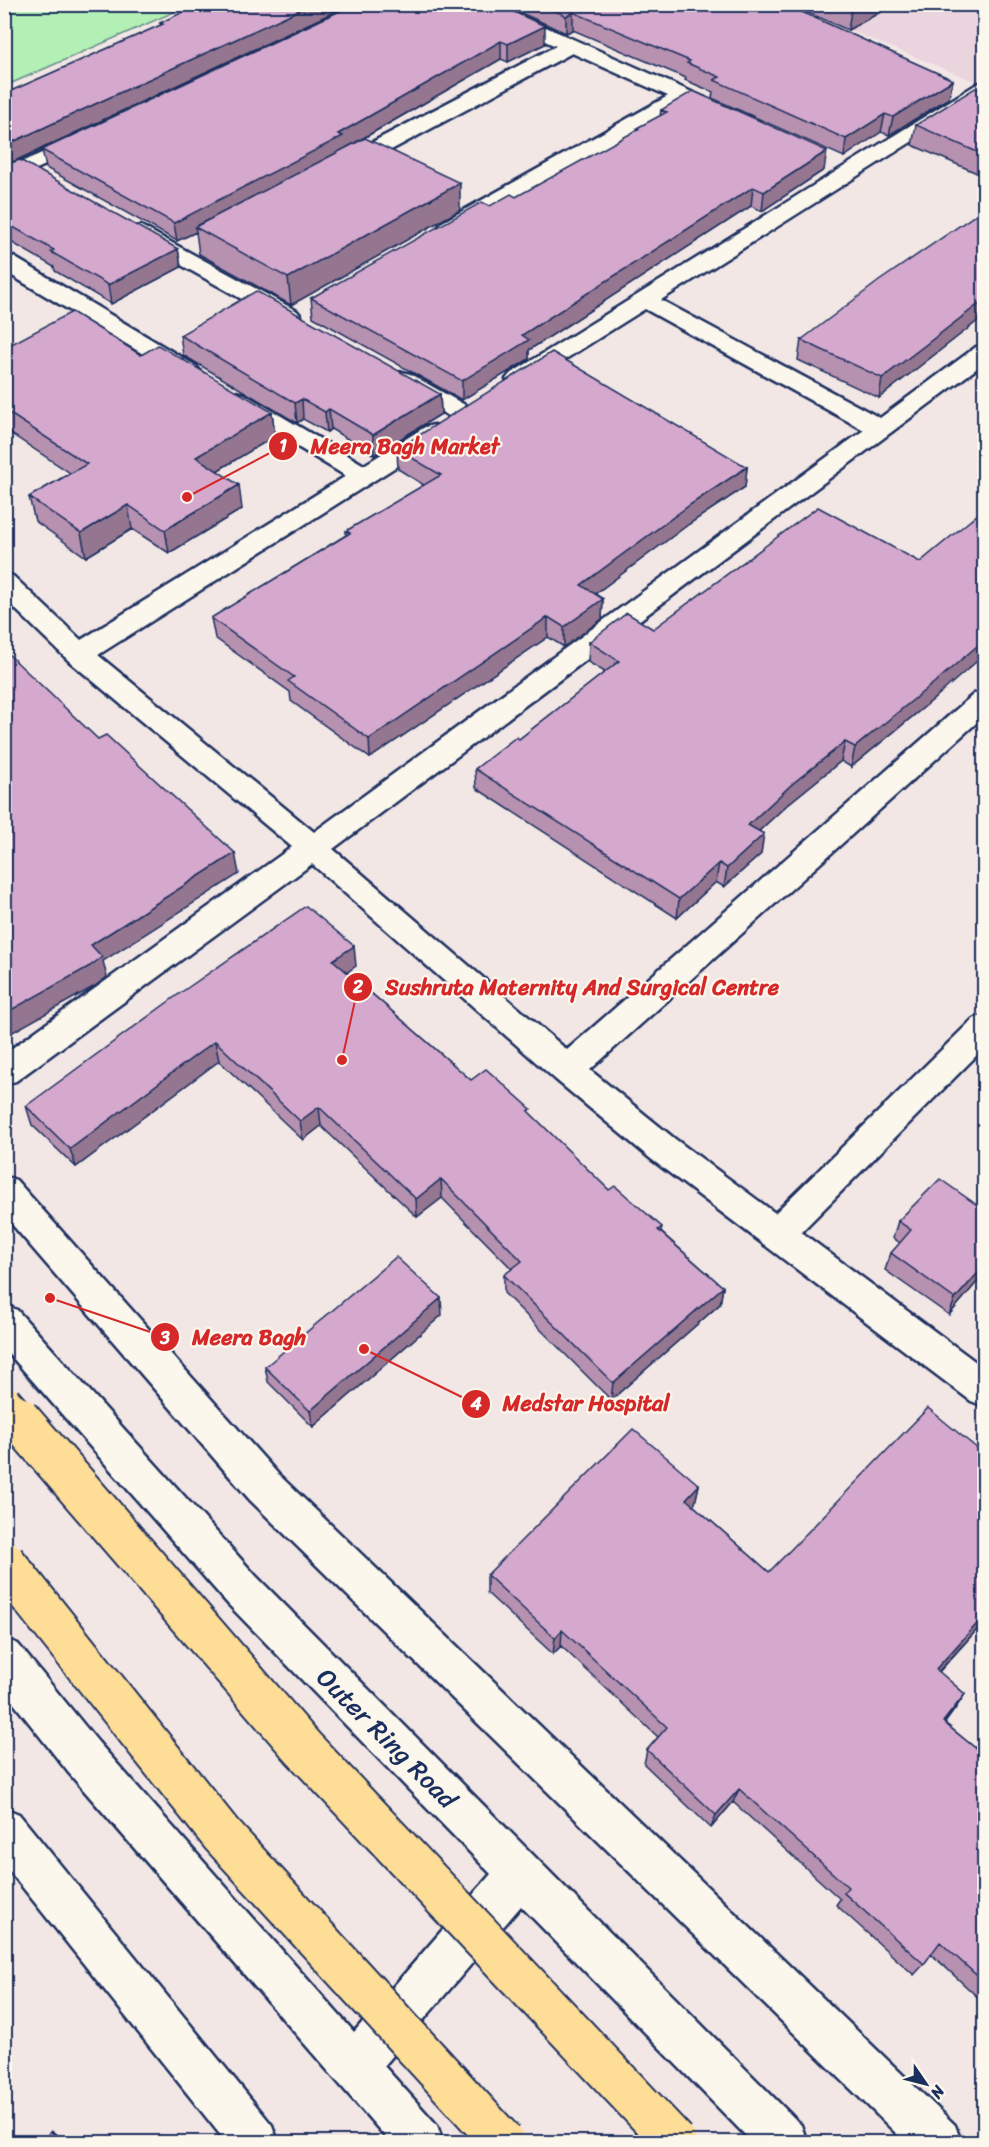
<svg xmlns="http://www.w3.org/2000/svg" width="989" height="2147" font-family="Sriracha,sans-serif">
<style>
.built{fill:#ead4de}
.green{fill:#b3f0b5;stroke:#67908a;stroke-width:1.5}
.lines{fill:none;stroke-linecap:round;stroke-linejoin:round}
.minor-casing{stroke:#1b2f5e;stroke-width:5}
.minor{fill:#fbf7ec;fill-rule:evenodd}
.major-bridge-far1-casing{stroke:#1b2f5e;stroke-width:38;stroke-linecap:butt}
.major-bridge-casing{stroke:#1b2f5e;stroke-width:46;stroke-linecap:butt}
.major-bridge-far1{stroke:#fedd96;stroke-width:34}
.major-bridge{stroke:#fedd96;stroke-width:42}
.wall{fill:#b791b0;stroke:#1b2f5e;stroke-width:1.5}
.shaded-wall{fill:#957690;stroke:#1b2f5e;stroke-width:1.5}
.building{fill:#d5a9cd;stroke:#1b2f5e;stroke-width:1.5}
.labels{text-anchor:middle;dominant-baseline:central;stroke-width:4.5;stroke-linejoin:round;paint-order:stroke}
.near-street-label{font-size:26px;fill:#1b2f5e;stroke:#fbf7ec}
.leader{fill:none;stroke:#d62828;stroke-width:2}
.callout-dot{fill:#d62828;stroke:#fbf7ec;stroke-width:2}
.mark-label{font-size:18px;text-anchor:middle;font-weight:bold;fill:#fff}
.callout-label{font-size:22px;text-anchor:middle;font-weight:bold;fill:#d62828;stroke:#fbf7ec;stroke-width:4.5;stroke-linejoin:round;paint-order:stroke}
</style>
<rect width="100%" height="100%" fill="#f3e7e6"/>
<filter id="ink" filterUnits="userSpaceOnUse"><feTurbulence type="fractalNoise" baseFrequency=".0167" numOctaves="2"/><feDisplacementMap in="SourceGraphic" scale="12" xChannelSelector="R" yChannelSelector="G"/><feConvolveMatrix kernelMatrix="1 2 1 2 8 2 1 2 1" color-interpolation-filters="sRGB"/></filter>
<g filter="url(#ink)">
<!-- built -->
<path class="built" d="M 787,5 L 984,5 L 984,85 Z"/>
<!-- green -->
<path class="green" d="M 5,4 L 190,4 L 190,5 L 5,86 Z"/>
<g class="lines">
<!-- minor casing -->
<g class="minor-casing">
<path id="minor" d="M 468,4 L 494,4 L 705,98 L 708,102 L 705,106 L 698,108 L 685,104 L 457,233 L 441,233 L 438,228 L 441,223 L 668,96 L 572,53 L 350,172 L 334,172 L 331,167 L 334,162 L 556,46 L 470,8 Z
M 984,82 L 984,96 L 661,300 L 880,418 L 976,347 L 984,345 L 984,363 L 333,849 L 567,1050 L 974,694 L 984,691 L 984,716 L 590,1070 L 675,1139 L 775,1213 L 973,1019 L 984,1015 L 984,1048 L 801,1232 L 984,1368 L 984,1406 L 971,1401 L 651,1159 L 555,1079 L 312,864 L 16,1081 L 4,1085 L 4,1054 L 292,847 L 69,661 L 4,598 L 4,573 L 13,576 L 81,640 L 346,476 L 226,404 L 223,399 L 226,394 L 235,392 L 244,394 L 364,465 L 425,427 L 434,425 L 443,427 L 446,432 L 443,437 L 98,655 L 314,832 L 864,430 L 645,309 L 526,384 L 518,386 L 510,384 L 506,379 L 510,374 L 977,84 Z
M 84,134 L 91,136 L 94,140 L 91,144 L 4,184 L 4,170 Z
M 141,226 L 297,311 L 301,316 L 297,321 L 281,321 L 133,238 L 130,233 L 133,228 Z
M 4,254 L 12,256 L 196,366 L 200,371 L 196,376 L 188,378 L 180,376 L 4,271 Z
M 402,372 L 410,374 L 472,409 L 475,414 L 472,419 L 463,421 L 454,419 L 394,384 L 390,379 L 394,374 Z
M 4,1176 L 16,1180 L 278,1474 L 955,2125 L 961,2142 L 905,2142 L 250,1500 L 4,1215 Z
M 4,1305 L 17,1310 L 256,1576 L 801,2125 L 807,2142 L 752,2142 L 521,1906 L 384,2066 L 437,2125 L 443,2142 L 390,2142 L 68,1772 L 4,1691 L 4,1638 L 18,1644 L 98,1742 L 354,2032 L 491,1874 L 228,1604 L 4,1348 Z
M 4,1808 L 19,1814 L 272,2125 L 278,2142 L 226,2142 L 4,1864 Z"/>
</g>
<!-- minor -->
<use href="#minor" class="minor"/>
<!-- major-bridge-far1 casing -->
<g class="major-bridge-far1-casing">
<path id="major-bridge-far1" d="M 4,1402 L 19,1419"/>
</g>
<!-- major-bridge casing -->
<g class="major-bridge-casing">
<path id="major-bridge" d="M 18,1418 L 303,1748 L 675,2142
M 4,1562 L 221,1834 L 503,2142"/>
</g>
<!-- major-bridge-far1 -->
<use href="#major-bridge-far1" class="major-bridge-far1"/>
<!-- major-bridge -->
<use href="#major-bridge" class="major-bridge"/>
</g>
<!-- wall -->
<path class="wall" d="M 200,4 L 351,4 L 13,163 L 178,249 L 181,267 L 111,304 L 55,271 L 54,267 L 4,238 L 4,94 L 161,25 L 160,23 Z
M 355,4 L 545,44 L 508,62 L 501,59 L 355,143 L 460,210 L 291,305 L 199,254 L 196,232 L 177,241 L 46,168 L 42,150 Z
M 501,4 L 784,4 L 953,80 L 949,98 L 889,135 L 881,132 L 844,157 L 712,98 L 713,92 L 685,80 L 686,78 L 573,30 L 566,33 Z
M 788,4 L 895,4 L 848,30 Z
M 984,92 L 984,176 L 912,145 L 916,125 Z
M 661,110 L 824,170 L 762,211 L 751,206 L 529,350 L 529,359 L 462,400 L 313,317 L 311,298 L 490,206 L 516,197 L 637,131 L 637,128 L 660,116 Z
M 984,316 L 879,398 L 798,360 L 801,340 Z
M 180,335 L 440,394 L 441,414 L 374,455 L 331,429 L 327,432 L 303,419 L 297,423 L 183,355 Z
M 4,348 L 141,355 L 272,412 L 275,436 L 217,471 L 242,509 L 169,553 L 132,529 L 86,557 L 35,521 L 29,497 L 70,473 L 4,429 Z
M 397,449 L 747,467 L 745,487 L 689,524 L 595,594 L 603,599 L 602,619 L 564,647 L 548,637 L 370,758 L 291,701 L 290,692 L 215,638 L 211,618 L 346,535 L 346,531 L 424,485 L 398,469 Z
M 653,629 L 935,698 L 851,767 L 841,761 L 788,804 L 759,831 L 761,854 L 724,887 L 716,882 L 677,918 L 476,788 L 475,769 L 519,739 L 605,672 L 588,662 L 589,642 Z
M 356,966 L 347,972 L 471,1080 L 531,1115 L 609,1190 L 662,1227 L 661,1232 L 723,1287 L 720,1304 L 611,1400 L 504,1293 L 504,1275 L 512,1269 L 442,1198 L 417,1217 L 321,1126 L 303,1140 L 219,1061 L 76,1167 L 32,1125 L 26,1106 Z
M 898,1221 L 984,1274 L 949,1315 L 885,1270 L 891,1253 L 900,1243 L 893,1238 Z
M 442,1315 L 313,1427 L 268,1382 L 265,1367 Z
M 699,1485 L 695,1503 L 693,1505 L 769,1572 L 984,1622 L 939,1672 L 965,1694 L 955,1709 L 945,1723 L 984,1755 L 984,2003 L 931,1954 L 924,1964 L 914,1975 L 836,1905 L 840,1899 L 733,1802 L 711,1828 L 644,1764 L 647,1750 L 658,1737 L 561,1646 L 553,1654 L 487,1593 L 487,1575 Z"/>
<!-- shaded-wall -->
<path class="shaded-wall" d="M 312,4 L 351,4 L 4,166 L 4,146 Z
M 852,4 L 895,4 L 848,30 Z
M 573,12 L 573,30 L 566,33 L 566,16 Z
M 545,26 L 545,44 L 508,62 L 508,44 Z
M 501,41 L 501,59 L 344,149 L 195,227 L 196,232 L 177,241 L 174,223 L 338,134 Z
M 953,80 L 949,98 L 889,135 L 893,117 Z
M 885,114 L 881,132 L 844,157 L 846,139 Z
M 827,151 L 824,170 L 762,211 L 764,192 Z
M 460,183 L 460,210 L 291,305 L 288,278 Z
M 753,187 L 751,206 L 529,350 L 529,359 L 462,400 L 462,381 L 522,335 Z
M 178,249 L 181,267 L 111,304 L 108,285 Z
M 984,300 L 984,316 L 879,398 L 882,378 Z
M 440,394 L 441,414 L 374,455 L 373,435 Z
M 302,399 L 303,419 L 297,423 L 295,403 Z
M 329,409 L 331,429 L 327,432 L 325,412 Z
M 272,412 L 275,436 L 200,481 L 196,457 Z
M 747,467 L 745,487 L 689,524 L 580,605 L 581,585 L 691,504 Z
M 239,485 L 242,509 L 169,553 L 165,530 Z
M 128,505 L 132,529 L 86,557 L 81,533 Z
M 603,599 L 602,619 L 564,647 L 564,627 Z
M 548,617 L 548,637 L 370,758 L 369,739 Z
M 984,640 L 984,655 L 935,698 L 851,767 L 855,747 Z
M 845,742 L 841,761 L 788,804 L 745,844 L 748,825 L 792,784 Z
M 764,834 L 761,854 L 724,887 L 727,868 Z
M 235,853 L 239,874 L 103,961 L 107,977 L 95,986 L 4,1037 L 4,1014 L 91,945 Z
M 719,863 L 716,882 L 677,918 L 679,899 Z
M 354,946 L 356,966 L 336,980 L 333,960 Z
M 215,1041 L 219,1061 L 76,1167 L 70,1149 Z
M 319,1107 L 321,1126 L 303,1140 L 300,1121 Z
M 441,1179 L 442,1198 L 417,1217 L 416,1199 Z
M 984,1266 L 984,1274 L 949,1315 L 955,1299 Z
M 723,1287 L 720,1304 L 611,1400 L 613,1383 Z
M 441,1298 L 442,1315 L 313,1427 L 310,1411 Z
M 699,1485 L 695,1503 L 682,1517 L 686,1499 Z
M 984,1616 L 984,1622 L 926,1685 L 936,1669 Z
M 562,1630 L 561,1646 L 553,1654 L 555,1638 Z
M 965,1694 L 955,1709 L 934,1737 L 943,1722 Z
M 739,1789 L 733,1802 L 711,1828 L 716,1815 Z
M 51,2131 L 62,2138 L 65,2142 L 60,2142 Z"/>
<!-- building -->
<path class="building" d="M 200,4 L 312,4 L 4,146 L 4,94 L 163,24 L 160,23 Z
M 355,4 L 496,4 L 545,26 L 508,44 L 501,41 L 338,134 L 343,136 L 174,223 L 42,150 Z
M 541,4 L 784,4 L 953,80 L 893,117 L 885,114 L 846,139 L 714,80 L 720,77 L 687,63 L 690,61 L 573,12 L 566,16 Z
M 975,88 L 984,92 L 984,155 L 916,125 Z
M 693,91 L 827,151 L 764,192 L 753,187 L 522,335 L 529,340 L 462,381 L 311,298 L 482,202 L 490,206 L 511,194 L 516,197 L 639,129 L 637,128 L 667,112 L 661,110 Z
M 365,138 L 460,183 L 288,278 L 195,227 Z
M 20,160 L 178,249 L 108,285 L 51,252 L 54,250 L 4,222 L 4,163 L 8,164 Z
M 984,209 L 984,300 L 882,378 L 801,340 L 879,281 Z
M 256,291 L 440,394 L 373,435 L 329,409 L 325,412 L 302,399 L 295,403 L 180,335 Z
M 72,312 L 141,355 L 158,345 L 272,412 L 196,457 L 239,485 L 165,530 L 128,505 L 81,533 L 29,497 L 87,464 L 4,410 L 4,348 Z
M 552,352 L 747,467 L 691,504 L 581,585 L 603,599 L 564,627 L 548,617 L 369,739 L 288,681 L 294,677 L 211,618 L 350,533 L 346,531 L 441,475 L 397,449 Z
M 818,507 L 920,562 L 984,509 L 984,640 L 940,678 L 855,747 L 845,742 L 792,784 L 748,825 L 764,834 L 727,868 L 719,863 L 679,899 L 475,769 L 516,737 L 519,739 L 619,661 L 589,642 L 627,613 L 653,629 Z
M 4,650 L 98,739 L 106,735 L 235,853 L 91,945 L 102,957 L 90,966 L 4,1014 Z
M 306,906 L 354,946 L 333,960 L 471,1080 L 486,1069 L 531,1109 L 528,1111 L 609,1190 L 615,1186 L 662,1227 L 658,1230 L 723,1287 L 613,1383 L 504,1275 L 522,1261 L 441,1179 L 416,1199 L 319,1107 L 300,1121 L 215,1041 L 70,1149 L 26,1106 L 183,991 Z
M 940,1179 L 984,1210 L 984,1266 L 955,1299 L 891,1253 L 911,1230 L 898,1221 Z
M 396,1257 L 441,1298 L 310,1411 L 265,1367 Z
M 928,1408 L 984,1454 L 984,1464 L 982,1466 L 984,1468 L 984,1616 L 936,1669 L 965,1694 L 943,1722 L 984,1755 L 984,1982 L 940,1942 L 924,1964 L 844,1893 L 848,1887 L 739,1789 L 716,1815 L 647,1750 L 667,1727 L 562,1630 L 555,1638 L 487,1575 L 633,1429 L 699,1485 L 686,1499 L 769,1572 Z
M 51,2131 L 60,2142 L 41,2142 Z"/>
</g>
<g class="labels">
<!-- near-street labels -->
<g class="near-street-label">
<text transform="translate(387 1738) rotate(45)">Outer Ring Road</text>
</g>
</g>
<!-- callouts -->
<path class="leader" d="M187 497L283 446M342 1060L358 987M50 1298L165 1337M364 1349L476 1404"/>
<g class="callout-dot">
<circle cx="187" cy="497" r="6"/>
<circle cx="342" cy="1060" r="6"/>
<circle cx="50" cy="1298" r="6"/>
<circle cx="364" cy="1349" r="6"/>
<circle cx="283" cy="446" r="15"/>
<circle cx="358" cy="987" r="15"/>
<circle cx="165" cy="1337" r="15"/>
<circle cx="476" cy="1404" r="15"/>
</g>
<g class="mark-label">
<text x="283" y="452">1</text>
<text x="358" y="993">2</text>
<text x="165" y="1344">3</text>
<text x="476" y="1410">4</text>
</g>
<g class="callout-label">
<text x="405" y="454">Meera Bagh Market</text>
<text x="582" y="995">Sushruta Maternity And Surgical Centre</text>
<text x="249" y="1345">Meera Bagh</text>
<text x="586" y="1411">Medstar Hospital</text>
</g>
<!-- margin -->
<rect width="989" height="2147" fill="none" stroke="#fbf7ec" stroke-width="24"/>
<rect x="12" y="12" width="965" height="2123" fill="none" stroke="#1b2f5e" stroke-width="2" filter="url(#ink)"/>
<!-- north arrow -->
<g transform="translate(926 2084) rotate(125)" stroke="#fbf7ec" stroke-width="4.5" paint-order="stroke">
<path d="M0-4.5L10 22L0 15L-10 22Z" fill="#1b2f5e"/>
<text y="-9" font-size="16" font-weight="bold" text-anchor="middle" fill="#1b2f5e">N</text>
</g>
</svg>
